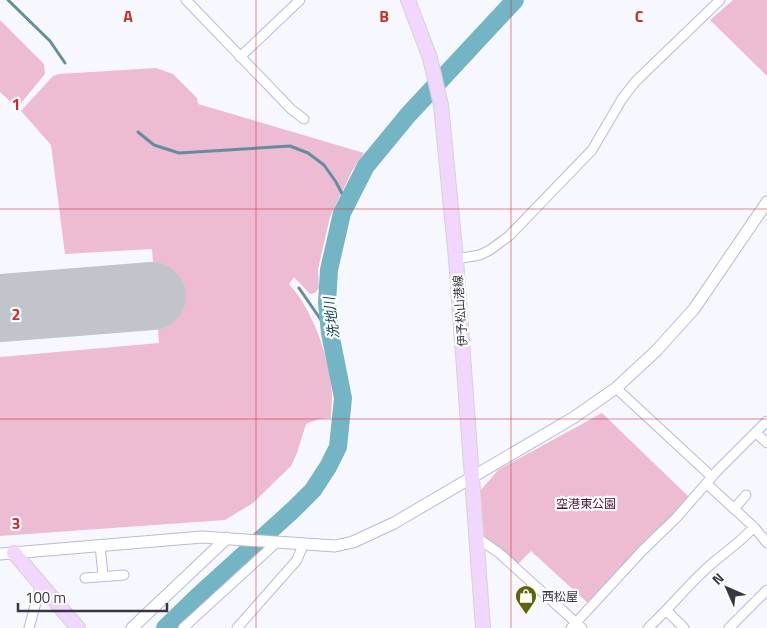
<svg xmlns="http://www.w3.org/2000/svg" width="767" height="628" font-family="'Titillium Web','Noto Sans JP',sans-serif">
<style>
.green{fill:#edbbd2}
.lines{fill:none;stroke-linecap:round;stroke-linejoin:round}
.stream{stroke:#618f9e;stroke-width:3}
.river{stroke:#74b5c5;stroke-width:18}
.runway{stroke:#c2c4cc;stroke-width:68}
.minor-casing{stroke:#b7b9db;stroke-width:11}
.tertiary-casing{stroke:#b7b9db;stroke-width:13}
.primary-casing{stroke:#d3d3d6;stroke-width:16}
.minor{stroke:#fff;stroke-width:9}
.tertiary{stroke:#fff;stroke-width:11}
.primary{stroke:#f1d6fd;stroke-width:14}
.grid{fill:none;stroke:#d62828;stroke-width:1;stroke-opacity:0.55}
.labels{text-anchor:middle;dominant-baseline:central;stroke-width:4.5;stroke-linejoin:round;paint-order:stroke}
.street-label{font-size:12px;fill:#363644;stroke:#fff}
.park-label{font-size:12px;fill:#4d0e32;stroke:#fff}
.poi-label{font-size:12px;fill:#363644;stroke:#fff;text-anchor:start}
.water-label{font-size:14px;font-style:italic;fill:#0c4854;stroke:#fff}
.grid-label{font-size:16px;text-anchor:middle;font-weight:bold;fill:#d62828;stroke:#fff;stroke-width:4.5;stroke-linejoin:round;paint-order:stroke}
</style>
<rect width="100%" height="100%" fill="#f7f8ff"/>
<!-- green -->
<path class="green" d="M 733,0 L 767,0 L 767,76 L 710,20 Z
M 0,20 L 44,64 L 45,74 L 17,108 L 0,92 Z
M 156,68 L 173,74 L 197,98 L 198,104 L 364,153 L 352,171 L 330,217 L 318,269 L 319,288 L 315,293 L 310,294 L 294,277 L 289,284 C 313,310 330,359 332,395 C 332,403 331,411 331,418 L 319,419 L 306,424 L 297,453 L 291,466 L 253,503 L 225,520 L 0,536 L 0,357 L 159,343 L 152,249 L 65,254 L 51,145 L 21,111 L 53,76 L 59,74 Z
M 602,413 L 690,498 L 590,605 L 531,551 L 517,565 L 481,537 L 480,491 L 498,470 Z"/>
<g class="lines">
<!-- stream -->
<path class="stream" d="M 8,0 L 50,41 L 65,63
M 138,132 L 154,145 L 179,153 L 290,146 L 308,153 L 324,165 L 336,182 L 347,203
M 299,288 L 330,333"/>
<!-- river -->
<path class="river" d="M 165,628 L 197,597 L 294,509 L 313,490 L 328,467 L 338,447 L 343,398 L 330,333 L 327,303 L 329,270 L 342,213 L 366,166 L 408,115 L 515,0"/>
<!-- runway -->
<path class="runway" d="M 0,308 L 152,296"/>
<!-- minor casing -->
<g class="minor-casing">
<path id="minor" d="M 186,0 L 291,109 L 304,119
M 240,57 L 300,0
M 456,259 L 480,255 L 490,250 L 509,236 L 592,150 L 622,99 L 635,82 L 720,0
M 616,388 L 712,477
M 756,433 L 767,443
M 707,484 L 754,527 L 767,543
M 734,509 L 746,495
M 476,537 L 499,553 L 582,628
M 100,545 L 103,576
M 85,578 L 124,575
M 667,611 L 684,628
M 29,628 L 41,584
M 183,628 L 276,543
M 237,628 L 297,560 L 303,545
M 571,628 L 642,551 L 677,517 L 717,471 L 767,421
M 648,628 C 669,609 686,587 707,568 C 722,554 740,543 754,527
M 729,628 L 767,590"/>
</g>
<!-- tertiary casing -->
<g class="tertiary-casing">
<path id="tertiary" d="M 0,554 L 202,537 L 335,546 L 353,542 L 394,523 L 573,418 L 616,388 L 656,351 L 694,309 L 767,202
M 132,628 L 227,538"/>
</g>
<!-- primary casing -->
<g class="primary-casing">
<path id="primary" d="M 408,0 L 430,58 L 441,105 L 456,259 L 483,628
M 14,553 L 78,628"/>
</g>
<!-- minor -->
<use href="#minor" class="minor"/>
<!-- tertiary -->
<use href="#tertiary" class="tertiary"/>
<!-- primary -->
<use href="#primary" class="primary"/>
</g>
<!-- grid -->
<path class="grid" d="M 256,0 L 256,628M 511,0 L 511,628M 0,209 L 767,209M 0,419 L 767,419"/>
<!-- icons -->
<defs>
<g id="shop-pin" transform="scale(1.125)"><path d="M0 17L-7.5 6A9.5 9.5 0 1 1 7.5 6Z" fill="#5e6504" stroke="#fff"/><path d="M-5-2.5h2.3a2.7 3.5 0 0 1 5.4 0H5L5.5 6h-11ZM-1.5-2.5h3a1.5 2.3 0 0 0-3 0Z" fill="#fff"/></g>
</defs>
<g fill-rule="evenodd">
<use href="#shop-pin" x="526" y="596"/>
</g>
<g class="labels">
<!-- street labels -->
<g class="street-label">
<text transform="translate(460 311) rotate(-94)">伊予松山港線</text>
</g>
<!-- park labels -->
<g class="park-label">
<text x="586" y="503">空港東公園</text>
</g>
<!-- poi labels -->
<g class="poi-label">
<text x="542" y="596">西松屋</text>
</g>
<!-- water labels -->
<g class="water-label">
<text transform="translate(331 318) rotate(-97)">洗地川</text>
</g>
</g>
<g class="grid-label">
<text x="128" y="22">A</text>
<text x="384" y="22">B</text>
<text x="639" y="22">C</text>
<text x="16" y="110">1</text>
<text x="16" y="320">2</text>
<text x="16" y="529">3</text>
</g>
<!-- north arrow -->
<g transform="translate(727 588) rotate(315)" stroke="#ffffff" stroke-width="4" paint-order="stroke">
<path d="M0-4L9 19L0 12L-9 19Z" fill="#363644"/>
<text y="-8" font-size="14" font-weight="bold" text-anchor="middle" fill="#363644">N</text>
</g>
<!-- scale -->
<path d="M18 603v8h149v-8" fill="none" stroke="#363644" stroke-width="2.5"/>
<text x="25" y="603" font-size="15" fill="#363644" stroke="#ffffff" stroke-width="4" paint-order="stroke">100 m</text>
</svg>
